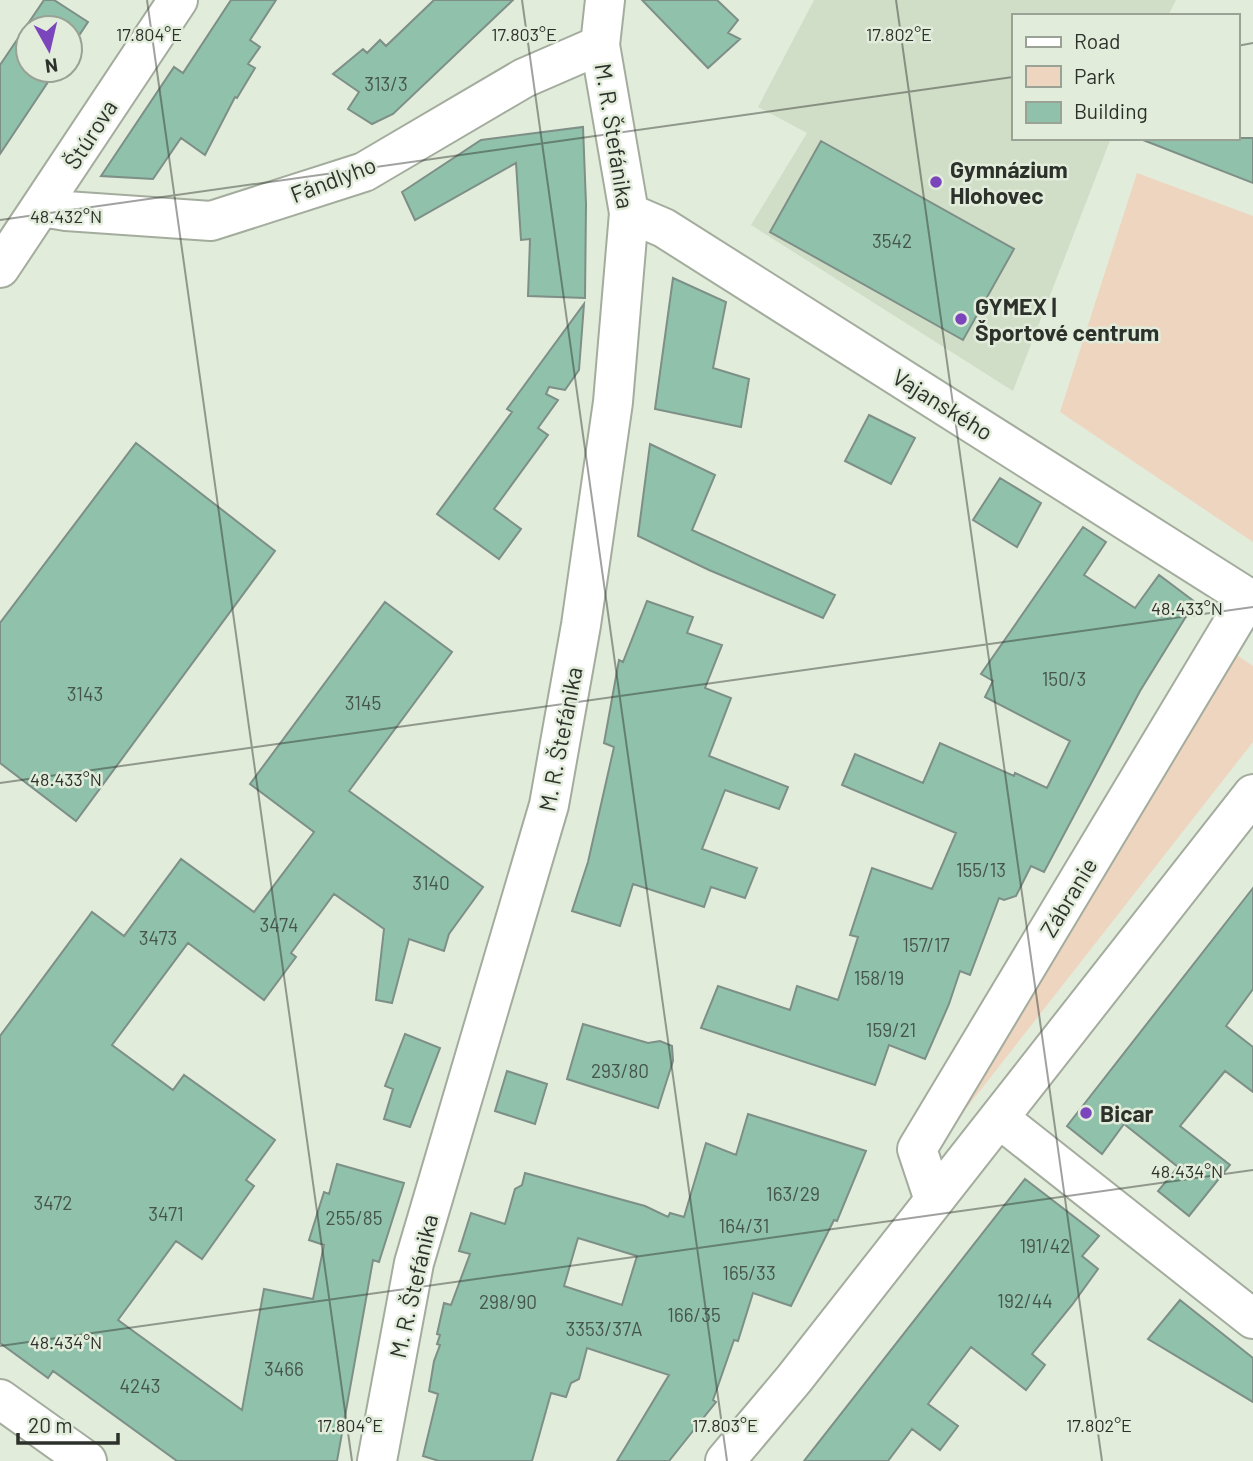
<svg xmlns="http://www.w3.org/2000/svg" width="1253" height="1461" font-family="Barlow,sans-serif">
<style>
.built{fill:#d1dec7}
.green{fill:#eed5bf}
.building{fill:#90c1ab;stroke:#7d8f87;stroke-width:2;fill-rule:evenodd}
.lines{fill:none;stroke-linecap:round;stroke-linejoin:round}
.minor-casing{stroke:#a3ac9d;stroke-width:42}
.secondary-casing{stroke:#a3ac9d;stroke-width:42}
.minor{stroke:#fff;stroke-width:38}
.secondary{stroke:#fff;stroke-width:38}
.ticks{fill:none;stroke:#2d312b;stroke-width:2;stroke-opacity:0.45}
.poi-dot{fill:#7b45bc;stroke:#e2ecdb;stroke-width:2.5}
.labels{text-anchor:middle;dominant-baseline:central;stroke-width:5;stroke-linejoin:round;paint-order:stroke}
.number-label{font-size:19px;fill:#46554b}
.street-label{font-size:23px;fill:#2d312b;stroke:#e2ecdb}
.poi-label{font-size:23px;font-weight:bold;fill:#2d312b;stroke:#e2ecdb;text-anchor:start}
.ticks-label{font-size:18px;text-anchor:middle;fill:#2d312b;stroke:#e2ecdb;stroke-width:5;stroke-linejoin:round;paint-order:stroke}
</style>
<rect width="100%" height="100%" fill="#e2ecdb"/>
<!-- built -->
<path class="built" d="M 814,0 L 1176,0 L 1168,16 L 1013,16 L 1013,138 L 1111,138 L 1013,391 L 751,225 L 807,133 L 758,107 Z"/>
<!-- green -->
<path class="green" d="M 1137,173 L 1253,216 L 1253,542 L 1060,412 Z
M 1231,651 L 1253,666 L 1253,742 L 936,1147 Z"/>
<!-- building -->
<path class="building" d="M 44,0 L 54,0 L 88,22 L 70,49 L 70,28 L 28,28 L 28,70 L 56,70 L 0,154 L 0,65 Z
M 231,0 L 276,0 L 250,40 L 260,47 L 248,64 L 255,68 L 237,98 L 235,97 L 205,155 L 181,138 L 153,179 L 101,176 L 174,67 L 183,73 Z
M 434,0 L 513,0 L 393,114 L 372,124 L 348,109 L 359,92 L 333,74 L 363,49 L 367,53 L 380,40 L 386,46 Z
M 642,0 L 717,0 L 738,20 L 728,33 L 740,39 L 708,68 Z
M 583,127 L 586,204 L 585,298 L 528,296 L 530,239 L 521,240 L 516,163 L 415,220 L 402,192 L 481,140 Z
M 1143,138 L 1253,138 L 1253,183 L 1143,140 Z
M 821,141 L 1014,249 L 963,340 L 770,232 Z
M 673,278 L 726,302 L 713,368 L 749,379 L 741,427 L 655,409 Z
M 584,304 L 579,370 L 565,390 L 549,387 L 546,394 L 558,400 L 538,428 L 548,435 L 494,509 L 521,529 L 499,559 L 437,514 L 512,412 L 507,409 Z
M 869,415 L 915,438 L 891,484 L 845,461 Z
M 136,443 L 275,551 L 76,821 L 0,763 L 0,623 Z
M 650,444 L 715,475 L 692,530 L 835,595 L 823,618 L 709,570 L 638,536 Z
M 1000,478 L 1041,503 L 1017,547 L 973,520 Z
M 1083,527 L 1106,542 L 1084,575 L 1135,608 L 1159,575 L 1195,602 L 1140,691 L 1044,872 L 1031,866 L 1016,896 L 1004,900 L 999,898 L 970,975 L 960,971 L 949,1004 L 925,1059 L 889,1045 L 875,1085 L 701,1028 L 718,986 L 790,1010 L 797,986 L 838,1000 L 858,937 L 850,935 L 872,868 L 932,889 L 956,833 L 842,785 L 855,754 L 923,783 L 940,743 L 1014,776 L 1015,773 L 1047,788 L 1070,741 L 985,697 L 993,681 L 981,674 Z
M 647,601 L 693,617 L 687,633 L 722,645 L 705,688 L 731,698 L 709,756 L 788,787 L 779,809 L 725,790 L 702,849 L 757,868 L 745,898 L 711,887 L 704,907 L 633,884 L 620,926 L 572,911 L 588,862 L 614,747 L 604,743 L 619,660 L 623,662 Z
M 385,602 L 452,652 L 349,791 L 483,887 L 449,934 L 444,951 L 409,939 L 392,1003 L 376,1000 L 384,929 L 334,894 L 291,953 L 296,957 L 264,1000 L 188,943 L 112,1045 L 173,1090 L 184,1075 L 275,1140 L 246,1180 L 254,1186 L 202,1259 L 176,1241 L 118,1320 L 242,1410 L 264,1289 L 313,1299 L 324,1245 L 309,1240 L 324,1192 L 329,1194 L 337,1164 L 404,1183 L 379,1262 L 373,1260 L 337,1461 L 177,1461 L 53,1371 L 48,1378 L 0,1343 L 0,1036 L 92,912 L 124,936 L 181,859 L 254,912 L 314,832 L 250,784 Z
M 1253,888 L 1253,989 L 1226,1026 L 1253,1047 L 1253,1092 L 1225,1071 L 1180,1126 L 1230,1165 L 1189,1216 L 1158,1191 L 1178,1167 L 1124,1124 L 1102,1154 L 1067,1126 Z
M 583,1024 L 648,1043 L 660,1041 L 672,1046 L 673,1061 L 658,1108 L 567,1079 Z
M 405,1034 L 440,1048 L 410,1127 L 384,1119 L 393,1089 L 385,1086 Z
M 507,1071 L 547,1084 L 535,1124 L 495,1111 Z
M 748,1114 L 866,1151 L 837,1221 L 834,1220 L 791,1306 L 753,1293 L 738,1341 L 734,1340 L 713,1400 L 716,1402 L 669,1461 L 617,1461 L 669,1375 L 587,1348 L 579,1379 L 571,1383 L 566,1397 L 551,1393 L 532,1461 L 439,1461 L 423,1456 L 438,1394 L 429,1391 L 434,1361 L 440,1345 L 437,1344 L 440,1335 L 437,1334 L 444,1303 L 451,1305 L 470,1254 L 459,1251 L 471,1213 L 505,1224 L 515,1189 L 522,1185 L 525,1173 L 645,1206 L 668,1217 L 670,1213 L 684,1217 L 706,1143 L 736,1155 ZM 578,1238 L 637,1256 L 622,1305 L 564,1286 Z
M 1025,1179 L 1099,1236 L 1082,1256 L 1098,1269 L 1072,1305 L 1032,1354 L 1045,1365 L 1026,1390 L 971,1347 L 928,1404 L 958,1426 L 940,1450 L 912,1429 L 888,1461 L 804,1461 Z
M 1180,1300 L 1253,1358 L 1253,1402 L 1148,1339 Z"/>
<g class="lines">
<!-- minor casing -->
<g class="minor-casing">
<path id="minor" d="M 42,207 L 66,211 L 211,221 L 364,172 L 524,78 L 600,45
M 629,213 L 664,228 L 1253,601
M 0,268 L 178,0
M 1000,1119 L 1253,1319
M 934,1200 L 917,1149 L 1248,598
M 0,1399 L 87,1461
M 377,1461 L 414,1263 L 549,805 L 581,625 L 613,402 L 629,213 L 600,45 L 605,0"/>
</g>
<!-- secondary casing -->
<g class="secondary-casing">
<path id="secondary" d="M 725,1461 L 794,1379 L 1253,794"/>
</g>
<!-- minor -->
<use href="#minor" class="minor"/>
<!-- secondary -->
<use href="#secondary" class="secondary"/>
</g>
<!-- ticks -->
<path class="ticks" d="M 147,0 L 352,1461M 522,0 L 727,1461M 896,0 L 1102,1461M 1237,46 L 1253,43M 0,220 L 1013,77M 0,783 L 1253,607M 0,1346 L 1253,1170"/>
<!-- markers -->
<g class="poi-dot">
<circle cx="936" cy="182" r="7"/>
<circle cx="961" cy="319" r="7"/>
<circle cx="1086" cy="1113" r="7"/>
</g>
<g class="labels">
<!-- number labels -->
<g class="number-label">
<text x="386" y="83">313/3</text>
<text x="892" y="240">3542</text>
<text x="1064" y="678">150/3</text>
<text x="85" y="693">3143</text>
<text x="363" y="702">3145</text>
<text x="981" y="869">155/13</text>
<text x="431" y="882">3140</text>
<text x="279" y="924">3474</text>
<text x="158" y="937">3473</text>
<text x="926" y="944">157/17</text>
<text x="879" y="977">158/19</text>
<text x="891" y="1029">159/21</text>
<text x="620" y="1070">293/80</text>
<text x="793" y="1193">163/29</text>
<text x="53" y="1202">3472</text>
<text x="166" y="1213">3471</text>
<text x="354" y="1217">255/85</text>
<text x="744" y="1225">164/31</text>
<text x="1045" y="1245">191/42</text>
<text x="749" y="1272">165/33</text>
<text x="1025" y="1300">192/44</text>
<text x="508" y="1301">298/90</text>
<text x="694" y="1314">166/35</text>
<text x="604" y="1328">3353/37A</text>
<text x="284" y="1368">3466</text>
<text x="140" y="1385">4243</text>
</g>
<!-- street labels -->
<g class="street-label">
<text transform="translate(90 134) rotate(-57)">Štúrova</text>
<text transform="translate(615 136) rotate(81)">M. R. Štefánika</text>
<text transform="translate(333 179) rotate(-21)">Fándlyho</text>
<text transform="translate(943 404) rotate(32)">Vajanského</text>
<text transform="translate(560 739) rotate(-79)">M. R. Štefánika</text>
<text transform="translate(1068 897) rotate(-59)">Zábranie</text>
<text transform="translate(413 1286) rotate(-77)">M. R. Štefánika</text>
</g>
<!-- poi labels -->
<g class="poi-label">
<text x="950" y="169">Gymnázium<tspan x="950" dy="26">Hlohovec</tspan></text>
<text x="975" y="306">GYMEX |<tspan x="975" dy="26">Športové centrum</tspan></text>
<text x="1100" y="1113">Bicar</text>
</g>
</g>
<g class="ticks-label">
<text x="149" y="41">17.804°E</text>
<text x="524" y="41">17.803°E</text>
<text x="899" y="41">17.802°E</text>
<text x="66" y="223">48.432°N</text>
<text x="1187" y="615">48.433°N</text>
<text x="66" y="786">48.433°N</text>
<text x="1187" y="1178">48.434°N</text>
<text x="66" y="1349">48.434°N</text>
<text x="350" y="1432">17.804°E</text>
<text x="725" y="1432">17.803°E</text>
<text x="1099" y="1432">17.802°E</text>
</g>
<!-- legend -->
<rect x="1012" y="14" width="228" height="126" fill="#e2ecdb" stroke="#9aa195" stroke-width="2"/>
<rect x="1026" y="37" width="35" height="10" fill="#ffffff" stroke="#9aa195" stroke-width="2"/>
<text x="1074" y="49" font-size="21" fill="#2d312b">Road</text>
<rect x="1026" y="66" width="35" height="21" fill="#eed5bf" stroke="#9aa195" stroke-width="2"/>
<text x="1074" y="84" font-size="21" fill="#2d312b">Park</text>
<rect x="1026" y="102" width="35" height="21" fill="#90c1ab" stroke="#9aa195" stroke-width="2"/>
<text x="1074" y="119" font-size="21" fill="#2d312b">Building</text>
<!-- north arrow -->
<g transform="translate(49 49) rotate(172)"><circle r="33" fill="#e2ecdb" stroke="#9aa195" stroke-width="2"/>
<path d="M0-5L12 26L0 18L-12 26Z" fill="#7b45bc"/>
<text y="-10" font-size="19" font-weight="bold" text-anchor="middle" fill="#2d312b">N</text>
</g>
<!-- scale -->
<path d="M18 1433v10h100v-10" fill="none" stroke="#2d312b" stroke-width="3.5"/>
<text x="28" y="1433" font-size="21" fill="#2d312b" stroke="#e2ecdb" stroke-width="5" paint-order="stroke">20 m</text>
</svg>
